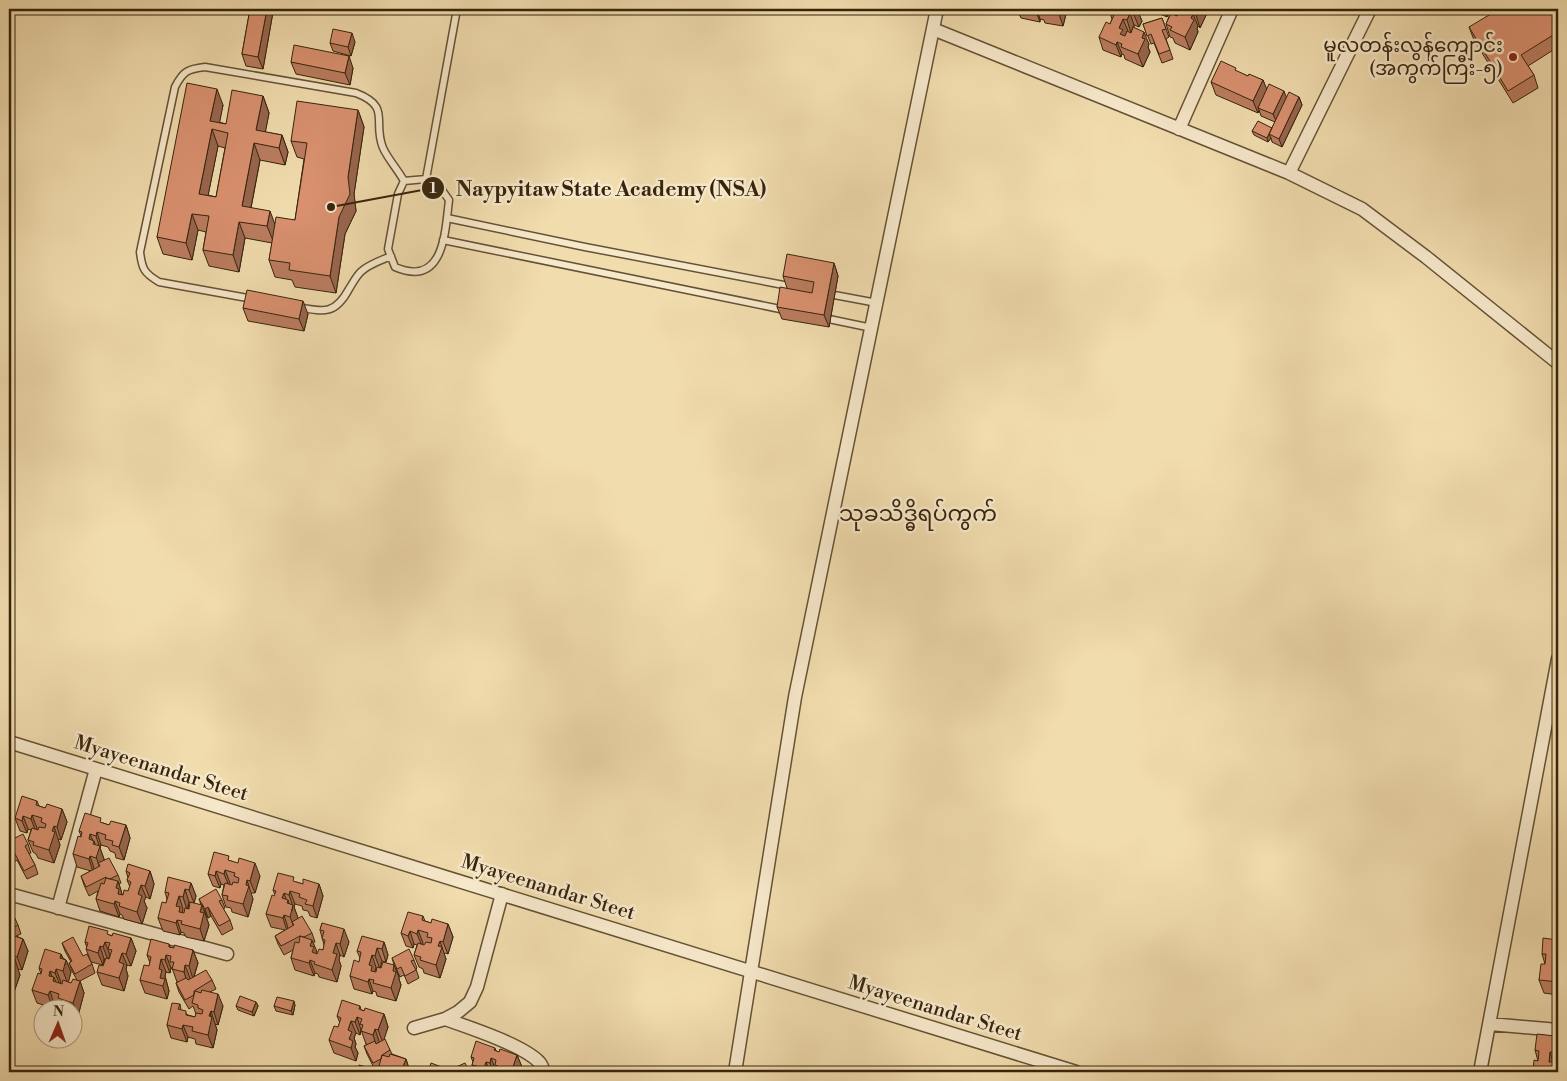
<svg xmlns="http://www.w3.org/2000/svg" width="1567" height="1081" font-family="'Libre Bodoni','Noto Sans Myanmar',serif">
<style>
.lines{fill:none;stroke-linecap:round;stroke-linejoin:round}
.service-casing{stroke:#655235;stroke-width:9}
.minor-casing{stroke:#655235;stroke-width:15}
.service{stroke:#f6e8ca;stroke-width:6}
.minor{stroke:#f6e8ca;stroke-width:12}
.wall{fill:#bb7d60;stroke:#36240d;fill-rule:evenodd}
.shaded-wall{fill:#99664e;stroke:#36240d}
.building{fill:#da9170;stroke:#36240d;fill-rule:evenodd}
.poi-dot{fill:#8f2418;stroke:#f6e8ca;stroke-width:2}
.labels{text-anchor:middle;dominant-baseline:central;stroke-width:5;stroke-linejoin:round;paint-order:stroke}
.poi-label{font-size:20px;fill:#36240d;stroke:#f6e8ca;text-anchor:end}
.street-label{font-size:20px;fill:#36240d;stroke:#f6e8ca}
.quarter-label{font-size:22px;fill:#36240d;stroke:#f6e8ca}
.leader{fill:none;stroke:#36240d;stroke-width:2}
.callout-dot{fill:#36240d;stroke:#f6e8ca;stroke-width:2}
.mark-label{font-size:15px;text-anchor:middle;font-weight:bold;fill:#fff}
.callout-label{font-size:21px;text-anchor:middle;font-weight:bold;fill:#36240d;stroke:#f6e8ca;stroke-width:5;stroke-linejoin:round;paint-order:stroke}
</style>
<rect width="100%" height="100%" fill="#f1dcae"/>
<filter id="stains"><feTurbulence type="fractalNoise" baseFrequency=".004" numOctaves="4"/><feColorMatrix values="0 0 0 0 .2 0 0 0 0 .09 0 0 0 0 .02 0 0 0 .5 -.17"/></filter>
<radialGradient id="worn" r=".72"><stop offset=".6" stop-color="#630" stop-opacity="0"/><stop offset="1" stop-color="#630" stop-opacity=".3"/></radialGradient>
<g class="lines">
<!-- service casing -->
<g class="service-casing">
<path id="service" d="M 426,179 L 437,183 L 449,200 C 445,233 444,288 395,267 L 388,249 L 398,194 L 404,181 Z
M 426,179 L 457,9
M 447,218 L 585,247 L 794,287
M 443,240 L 785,310
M 829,294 L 877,303
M 253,299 L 159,282 C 144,273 142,269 140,252 L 175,87 C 183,71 188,69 205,67 L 356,93 C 392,107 372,121 383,148 C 388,159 398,170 404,181
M 298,307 C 324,312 335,315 349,289 C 353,283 357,274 363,270 C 370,264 382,260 391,256
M 824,318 L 872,328"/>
</g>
<!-- minor casing -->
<g class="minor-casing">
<path id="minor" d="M 933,29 L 1289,173 L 1362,209 L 1426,257 L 1558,363
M 1179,129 L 1232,9
M 1289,173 L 1370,9
M 9,742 L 1076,1072
M 9,894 L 227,954
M 58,908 L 96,769
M 445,1019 C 468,1027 523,1045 539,1062 C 541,1064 543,1069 544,1072
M 1490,1024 L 1558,1030
M 414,1028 L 445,1019 L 458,1012 L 470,1002 L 477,987 L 502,894
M 735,1072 L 795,697 L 937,9
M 1480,1072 L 1558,659"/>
</g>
<!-- service -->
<use href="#service" class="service"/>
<!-- minor -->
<use href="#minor" class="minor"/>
</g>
<!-- wall -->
<path class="wall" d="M 250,9 L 272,9 L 273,12 L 263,69 L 246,66 L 242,54 Z
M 1017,9 L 1066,9 L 1067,10 L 1063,26 L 1045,23 L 1044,20 L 1040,19 L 1040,22 L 1021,18 Z
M 1111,9 L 1137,9 L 1142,21 L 1139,27 L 1134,25 L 1134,27 L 1149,44 L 1148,47 L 1150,52 L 1143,67 L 1125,59 L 1124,55 L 1122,54 L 1121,57 L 1103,50 L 1099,37 L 1110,24 L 1112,19 L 1110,13 Z
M 1158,9 L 1207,9 L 1208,11 L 1200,28 L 1198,26 L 1197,28 L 1198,32 L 1190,50 L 1175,43 L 1173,38 L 1170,37 L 1166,24 L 1170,14 L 1169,13 L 1167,17 L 1160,14 Z
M 1558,9 L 1558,47 L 1528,66 L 1534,75 L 1538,88 L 1513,103 L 1474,40 L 1469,27 Z
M 1162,18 L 1169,37 L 1166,39 L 1173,59 L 1162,63 L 1154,43 L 1151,44 L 1143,24 Z
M 355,42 L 351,56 L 333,51 L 330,43 Z
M 291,62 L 353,68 L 350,85 L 296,74 Z
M 1237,72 L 1248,76 L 1263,80 L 1266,89 L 1286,98 L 1299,97 L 1302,105 L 1282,147 L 1272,142 L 1271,138 L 1268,142 L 1254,135 L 1252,131 L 1272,128 L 1275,122 L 1261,116 L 1259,110 L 1258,113 L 1216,95 L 1211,82 Z
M 263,96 L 269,113 L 265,132 L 282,135 L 288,152 L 285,165 L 260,160 L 251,208 L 275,224 L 295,220 L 304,159 L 297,157 L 291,141 L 358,110 L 364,127 L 354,194 L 356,211 L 345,234 L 336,293 L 295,287 L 292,280 L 275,277 L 269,260 L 272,243 L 245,238 L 239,272 L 209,266 L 203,250 L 206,232 L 198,230 L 192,260 L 163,254 L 157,237 L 223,105 L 219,122 L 226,124 ZM 218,146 L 225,148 L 216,197 L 208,195 Z
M 834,263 L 838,276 L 829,327 L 782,319 L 777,307 L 787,288 L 783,276 Z
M 243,308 L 308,314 L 304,331 L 248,321 Z
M 37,801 L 39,806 L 45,808 L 62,809 L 67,822 L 61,840 L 58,839 L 60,845 L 54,863 L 38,858 L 36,854 L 33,852 L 28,840 L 31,830 L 28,829 L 27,833 L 20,831 L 15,818 Z
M 103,823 L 109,825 L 126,825 L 130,838 L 124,860 L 116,858 L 115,853 L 110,851 L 108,847 L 101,845 L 100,848 L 104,859 L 104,860 L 118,875 L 121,883 L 119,884 L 122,894 L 122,895 L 128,891 L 130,887 L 127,880 L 128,878 L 126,871 L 150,871 L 154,884 L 150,899 L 146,897 L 144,901 L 147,908 L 142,924 L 124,919 L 122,915 L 120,914 L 119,917 L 100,911 L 96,899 L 98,891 L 89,896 L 84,885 L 81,876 L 91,871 L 77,867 L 73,854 L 81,836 L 79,831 Z
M 9,841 L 28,844 L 31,853 L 29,854 L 35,865 L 38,874 L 27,879 L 17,860 L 14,862 L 9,853 L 13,862 L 12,864 L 14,870 L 9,886 Z
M 231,861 L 260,876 L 255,893 L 252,893 L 251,894 L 253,899 L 248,917 L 232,912 L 231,908 L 226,907 L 222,895 L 224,885 L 221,884 L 220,888 L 213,886 L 208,874 Z
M 296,882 L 303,884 L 319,884 L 323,896 L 317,918 L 310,916 L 308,911 L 303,910 L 302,906 L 295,904 L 294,907 L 298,918 L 297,919 L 312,933 L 315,942 L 313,943 L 317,952 L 316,954 L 323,950 L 324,945 L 320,930 L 322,923 L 349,942 L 344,957 L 340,955 L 339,960 L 341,966 L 337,982 L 319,977 L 318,974 L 315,973 L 314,976 L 295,970 L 291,958 L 293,950 L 284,955 L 278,944 L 275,936 L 285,930 L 271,927 L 266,914 L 275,895 L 273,890 Z
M 191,883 L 196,896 L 194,903 L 189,902 L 188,909 L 201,905 L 199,899 L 222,900 L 225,908 L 223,909 L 230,920 L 233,929 L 222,935 L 211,916 L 208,918 L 204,910 L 209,925 L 204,941 L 186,937 L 184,933 L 181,932 L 180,935 L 163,931 L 158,918 L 166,903 L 167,899 L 165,892 Z
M 9,916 L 18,925 L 21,934 L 16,936 L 23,939 L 28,951 L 22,970 L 19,969 L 18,970 L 20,975 L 14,992 L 9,990 Z
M 423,916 L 425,921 L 431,923 L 448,924 L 453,937 L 448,954 L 445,953 L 444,954 L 446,959 L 440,978 L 424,973 L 423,969 L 419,967 L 414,955 L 417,945 L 414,944 L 413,948 L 406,946 L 401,933 Z
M 109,935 L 131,938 L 136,951 L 131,966 L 127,965 L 126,969 L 128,976 L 124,991 L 102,985 L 97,972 L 103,966 L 105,959 L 104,959 L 103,965 L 91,962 L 86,949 L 87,948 L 85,942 Z
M 1558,940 L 1558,995 L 1544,993 L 1539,980 L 1545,964 L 1542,954 Z
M 384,942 L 388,955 L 386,962 L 382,961 L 380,968 L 394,965 L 392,958 L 414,960 L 417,968 L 416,969 L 419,978 L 408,984 L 404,975 L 400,977 L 396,968 L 399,977 L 399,979 L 401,985 L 396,1001 L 377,996 L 376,992 L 373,991 L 372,994 L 354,989 L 350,976 L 359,962 L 360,958 L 357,951 Z
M 62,943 L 83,956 L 92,964 L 95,973 L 80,981 L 84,993 L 78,1016 L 72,1014 L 72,1008 L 62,1008 L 61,1006 L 54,1004 L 53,1008 L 37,1003 L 32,990 L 41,974 L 39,968 L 61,954 L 63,958 L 66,960 L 71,972 L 68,982 L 71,983 L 77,980 L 72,971 L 69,963 L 71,962 L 65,951 Z
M 169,944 L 171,948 L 193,950 L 198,963 L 194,977 L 212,980 L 216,989 L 210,992 L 223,1006 L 218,1025 L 215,1024 L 217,1030 L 213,1048 L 196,1044 L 195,1039 L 188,1037 L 187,1042 L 171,1038 L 167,1025 L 180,1004 L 181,1010 L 188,1015 L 195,1017 L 196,1014 L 193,1006 L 189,1009 L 179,992 L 176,983 L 178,982 L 177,982 L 172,968 L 171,968 L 170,973 L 166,972 L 165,976 L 169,991 L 167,999 L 145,993 L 140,980 L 149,966 L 150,963 L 147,955 Z
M 256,1002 L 258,1006 L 254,1016 L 238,1010 L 236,1006 Z
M 295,1005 L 293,1015 L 276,1011 L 274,1006 Z
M 360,1006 L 361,1010 L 384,1014 L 388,1027 L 383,1040 L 390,1050 L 392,1054 L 406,1059 L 410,1072 L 381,1072 L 380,1070 L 376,1072 L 367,1054 L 364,1046 L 367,1044 L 366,1044 L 361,1030 L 360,1035 L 356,1033 L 354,1038 L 356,1044 L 355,1047 L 358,1053 L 356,1061 L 334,1053 L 329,1040 L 338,1027 L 340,1023 L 337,1016 Z
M 1556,1039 L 1558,1039 L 1558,1065 L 1554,1065 L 1554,1066 L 1538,1061 L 1535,1050 Z
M 495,1048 L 496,1051 L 499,1052 L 517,1055 L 522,1067 L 520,1072 L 496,1072 L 497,1071 L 496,1071 L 495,1072 L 475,1072 L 472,1065 L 473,1062 L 471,1057 Z"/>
<!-- shaded-wall -->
<path class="shaded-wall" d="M 267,9 L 272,9 L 273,12 L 263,69 L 258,57 Z
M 1035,9 L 1037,9 L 1040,19 L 1040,22 Z
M 1060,9 L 1066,9 L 1067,10 L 1063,26 L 1059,14 Z
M 1137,9 L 1142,21 L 1139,27 L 1134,15 Z
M 1164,9 L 1167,9 L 1169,13 L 1167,17 Z
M 1173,9 L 1176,9 L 1177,13 L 1176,17 Z
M 1198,9 L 1207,9 L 1208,11 L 1200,28 L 1196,15 Z
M 1130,13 L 1134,25 L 1131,33 L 1127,20 Z
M 1193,14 L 1198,26 L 1197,28 L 1198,32 L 1190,50 L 1185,37 L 1191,18 Z
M 1123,19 L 1128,31 L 1125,37 L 1120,34 L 1119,28 Z
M 1144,32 L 1149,44 L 1148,47 L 1150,52 L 1143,67 L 1138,54 L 1142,38 Z
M 352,33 L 355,42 L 351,56 L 348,47 Z
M 1117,42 L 1122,54 L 1121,57 L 1116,45 Z
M 349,56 L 353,68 L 350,85 L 345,73 Z
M 1263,80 L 1268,92 L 1258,108 L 1259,110 L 1258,113 L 1253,101 Z
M 217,89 L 223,105 L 218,131 L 210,121 Z
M 1284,91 L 1287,99 L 1277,123 L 1273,114 Z
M 263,96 L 269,113 L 263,145 L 256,130 Z
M 1299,97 L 1302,105 L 1282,147 L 1279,139 Z
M 358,110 L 364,127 L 354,194 L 356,211 L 345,234 L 336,293 L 330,276 L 339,217 L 348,177 Z
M 212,129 L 218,146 L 205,211 L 199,194 Z
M 1269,134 L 1271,138 L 1268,142 L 1267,138 Z
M 282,135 L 288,152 L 285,165 L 279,148 Z
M 254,143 L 260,160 L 248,223 L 242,206 Z
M 270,211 L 276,227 L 274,243 L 267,226 Z
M 192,214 L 198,230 L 192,260 L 186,243 Z
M 239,222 L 245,238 L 239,272 L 233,255 Z
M 834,263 L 838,276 L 829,327 L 824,315 Z
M 303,301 L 308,314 L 304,331 L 299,319 Z
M 62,809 L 67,822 L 61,840 L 57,827 Z
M 32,815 L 37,828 L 36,832 L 31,819 Z
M 23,816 L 28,829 L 27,833 L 22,821 Z
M 126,825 L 130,838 L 124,860 L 119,847 Z
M 54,826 L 60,845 L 54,863 L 49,850 L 52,831 Z
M 97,832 L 101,845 L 100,848 L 104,859 L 101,869 L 98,863 L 101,870 L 89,839 L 90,834 L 94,843 L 94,841 L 98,851 L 99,846 L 96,836 Z
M 9,852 L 13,862 L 12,864 L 14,870 L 9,886 Z
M 90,856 L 94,868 L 93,872 L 89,859 Z
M 255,863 L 260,876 L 255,893 L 250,881 Z
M 225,870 L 230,883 L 229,886 L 224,874 Z
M 150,871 L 154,884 L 150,899 L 145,886 Z
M 216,871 L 221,884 L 220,888 L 215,876 Z
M 247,880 L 253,899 L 248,917 L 243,904 L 246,885 Z
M 118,881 L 122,894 L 122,907 L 116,888 Z
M 191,883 L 196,896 L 194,903 L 189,890 Z
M 319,884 L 323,896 L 317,918 L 313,906 Z
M 141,885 L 146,897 L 144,901 L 147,908 L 142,924 L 137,912 L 138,894 Z
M 185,889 L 189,902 L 187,910 L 183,897 Z
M 290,891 L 295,904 L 294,907 L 298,918 L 295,928 L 292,922 L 295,929 L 282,898 L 284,893 L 287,902 L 288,900 L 292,911 L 293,906 L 289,895 Z
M 179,896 L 183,909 L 182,913 L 183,925 L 176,906 Z
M 115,901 L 120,914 L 119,917 L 114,904 Z
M 202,905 L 209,925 L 204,941 L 200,929 L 200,912 Z
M 208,907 L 211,916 L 208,918 L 205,909 Z
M 284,915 L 288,928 L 287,931 L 283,918 Z
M 177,920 L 181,932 L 180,935 L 176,923 Z
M 448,924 L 453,937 L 448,954 L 443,942 Z
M 344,929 L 349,942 L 344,957 L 340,944 Z
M 418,930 L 423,943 L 422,946 L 417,934 Z
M 410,931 L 414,944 L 413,948 L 408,936 Z
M 131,938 L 136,951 L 131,966 L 126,954 Z
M 23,939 L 28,951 L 22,970 L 17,957 Z
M 312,940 L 317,952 L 317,965 L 310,946 Z
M 440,941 L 446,959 L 440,978 L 436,965 L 438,946 Z
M 105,942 L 110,955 L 108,960 L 103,947 Z
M 384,942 L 388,955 L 386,962 L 382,949 Z
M 336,943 L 340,955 L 339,960 L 341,966 L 337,982 L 332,970 L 333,953 Z
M 100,946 L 104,959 L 103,965 L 98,953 Z
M 377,948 L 382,961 L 380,969 L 375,956 Z
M 193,950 L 198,963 L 193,979 L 189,966 Z
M 122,953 L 127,965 L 126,969 L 128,976 L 124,991 L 119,978 L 119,962 Z
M 61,954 L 65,965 L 66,960 L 71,972 L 68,984 L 63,971 L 60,958 Z
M 166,955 L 171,968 L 170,973 L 165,960 Z
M 372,955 L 376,967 L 375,972 L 375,983 L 369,965 Z
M 1557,955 L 1558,960 L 1558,973 L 1555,966 Z
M 14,956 L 20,975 L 14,992 L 10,980 L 12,961 Z
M 161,959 L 166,972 L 165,976 L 169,991 L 167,999 L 160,978 L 159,969 Z
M 310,960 L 315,973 L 314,976 L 309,963 Z
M 185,965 L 190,978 L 188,985 L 184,972 Z
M 394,965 L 399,977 L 399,979 L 401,985 L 396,1001 L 391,988 L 393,971 Z
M 56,969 L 61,982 L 60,985 L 55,973 Z
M 50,971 L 53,979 L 54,977 L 59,990 L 57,994 L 54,985 L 49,976 Z
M 369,979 L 373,991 L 372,994 L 368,982 Z
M 80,981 L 84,993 L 78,1016 L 73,1003 Z
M 50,991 L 54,1004 L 53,1008 L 48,995 Z
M 218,994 L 223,1006 L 218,1025 L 214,1012 Z
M 294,1001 L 295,1005 L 293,1015 L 291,1011 Z
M 256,1002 L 258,1006 L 254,1016 L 252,1012 Z
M 211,1011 L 217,1030 L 213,1048 L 208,1035 Z
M 384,1014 L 388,1027 L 383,1043 L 378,1030 Z
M 357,1017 L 361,1030 L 360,1035 L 355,1022 Z
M 351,1021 L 356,1033 L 354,1038 L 356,1044 L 355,1047 L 358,1053 L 356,1061 L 351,1048 L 348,1030 Z
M 183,1025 L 188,1037 L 187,1042 L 182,1029 Z
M 375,1029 L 379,1041 L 377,1048 L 373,1035 Z
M 1554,1047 L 1558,1058 L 1558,1065 L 1554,1052 Z
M 1550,1052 L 1554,1065 L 1554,1066 L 1557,1072 L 1553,1072 L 1549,1062 Z
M 517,1055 L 522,1067 L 520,1072 L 513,1072 L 512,1070 Z
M 491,1058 L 496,1071 L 495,1072 L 493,1072 L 490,1063 Z
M 406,1059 L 410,1072 L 401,1072 Z
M 486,1062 L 490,1072 L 485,1072 L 484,1068 Z"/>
<!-- building -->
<path class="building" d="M 250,9 L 267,9 L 258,57 L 242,54 Z
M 1041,9 L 1060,9 L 1059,14 L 1040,10 Z
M 1111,9 L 1137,9 L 1134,15 L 1130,13 L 1127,20 L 1123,19 L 1119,28 L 1123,30 L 1120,34 L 1125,36 L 1127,31 L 1131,33 L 1133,27 L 1144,32 L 1142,38 L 1145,39 L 1138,54 L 1121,47 L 1122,44 L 1117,42 L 1116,45 L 1099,37 L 1106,22 L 1110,24 L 1114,15 L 1110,13 Z
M 1182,9 L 1198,9 L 1196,15 L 1193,14 L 1191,18 L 1194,20 L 1185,37 L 1170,30 L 1172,27 L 1166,24 L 1171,13 L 1177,16 L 1178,13 L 1183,15 L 1186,10 Z
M 1499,9 L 1558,9 L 1558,32 L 1521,55 L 1534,75 L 1508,91 L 1469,27 Z
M 1162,18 L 1166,29 L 1162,30 L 1170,50 L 1159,54 L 1151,34 L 1147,36 L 1143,24 Z
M 333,29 L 352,33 L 348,47 L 330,43 Z
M 294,45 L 349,56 L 345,73 L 291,62 Z
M 1221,61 L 1236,68 L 1235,70 L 1248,76 L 1249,74 L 1263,80 L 1253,101 L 1211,82 Z
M 187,83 L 217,89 L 210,121 L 226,124 L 232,90 L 263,96 L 256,130 L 282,135 L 279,148 L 254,143 L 242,206 L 270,211 L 267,226 L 239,222 L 233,255 L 203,250 L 209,216 L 192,214 L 186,243 L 157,237 ZM 212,129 L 228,133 L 216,197 L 199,194 Z
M 1269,84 L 1284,91 L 1273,114 L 1258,108 Z
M 1289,92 L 1299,97 L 1279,139 L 1269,134 Z
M 297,101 L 358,110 L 348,177 L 350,194 L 339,217 L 330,276 L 289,270 L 290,263 L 269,260 L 276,217 L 295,220 L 307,143 L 291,141 Z
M 1258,121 L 1272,128 L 1267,138 L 1252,131 Z
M 787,254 L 834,263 L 824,315 L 777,307 L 780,287 L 812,293 L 814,282 L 783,276 Z
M 247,290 L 303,301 L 299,319 L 243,308 Z
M 22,796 L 37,801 L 36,805 L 45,808 L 47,804 L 62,809 L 57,827 L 54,826 L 52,831 L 55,832 L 49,850 L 33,845 L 34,842 L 28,840 L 32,828 L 38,830 L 39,827 L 45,828 L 46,824 L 41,822 L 42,818 L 32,815 L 31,819 L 23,816 L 22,821 L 15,818 Z
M 85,813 L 101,818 L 100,822 L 109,825 L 111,821 L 126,825 L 119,847 L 112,845 L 113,841 L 105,839 L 106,835 L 97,832 L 96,836 L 90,834 L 89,839 L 94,841 L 93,844 L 100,846 L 96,858 L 90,856 L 89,859 L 73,854 L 78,836 L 81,837 L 82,832 L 79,831 Z
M 23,834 L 28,844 L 25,846 L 35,865 L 24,871 L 14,852 L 11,853 L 9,849 L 9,841 Z
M 214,852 L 229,856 L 228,860 L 238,863 L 239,858 L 255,863 L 250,881 L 247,880 L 246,885 L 249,886 L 243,904 L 227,900 L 228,896 L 222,895 L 225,883 L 232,885 L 233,882 L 238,883 L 239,878 L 234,876 L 235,873 L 225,870 L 224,874 L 216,871 L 215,876 L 208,874 Z
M 109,858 L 118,875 L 110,879 L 106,878 L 106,877 L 86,887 L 81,876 L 100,866 L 98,863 Z
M 128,864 L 150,871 L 145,886 L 141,885 L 138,894 L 142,896 L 137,912 L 119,906 L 120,903 L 115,901 L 114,904 L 96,899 L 101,883 L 104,884 L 106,878 L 118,881 L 116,888 L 119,889 L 118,894 L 123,895 L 124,890 L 128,891 L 131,882 L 127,880 L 130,873 L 126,871 Z
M 278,873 L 294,877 L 293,881 L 303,884 L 303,879 L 319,884 L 313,906 L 305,904 L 307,900 L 299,897 L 300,894 L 290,891 L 289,895 L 284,893 L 282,898 L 288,900 L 287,903 L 293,905 L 290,917 L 284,915 L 283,918 L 266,914 L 272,895 L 274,896 L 276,891 L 273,890 Z
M 168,877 L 191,883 L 189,890 L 185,889 L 183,897 L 179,896 L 176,906 L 180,907 L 179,912 L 184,913 L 185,908 L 189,909 L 190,902 L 202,905 L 200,912 L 204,913 L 200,929 L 181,924 L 182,921 L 177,920 L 176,923 L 158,918 L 162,902 L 166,903 L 169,893 L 165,892 Z
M 216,889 L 222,900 L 219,901 L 230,920 L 219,926 L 208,907 L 205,909 L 199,899 Z
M 408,912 L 423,916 L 422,920 L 431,923 L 432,919 L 448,924 L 443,942 L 440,941 L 438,946 L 442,947 L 436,965 L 420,960 L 421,957 L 414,955 L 418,943 L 424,945 L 426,942 L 431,943 L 432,938 L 427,937 L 428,933 L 418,930 L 417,934 L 410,931 L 408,936 L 401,933 Z
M 13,914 L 18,925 L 9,930 L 9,916 Z
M 302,916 L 312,933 L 304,937 L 300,936 L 300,937 L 300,936 L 281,946 L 275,936 L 294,925 L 292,922 Z
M 322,923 L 344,929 L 340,944 L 336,943 L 333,953 L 337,954 L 332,970 L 314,964 L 315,962 L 310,960 L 309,963 L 291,958 L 295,942 L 299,943 L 300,936 L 312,940 L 310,946 L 314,947 L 312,952 L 317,954 L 319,949 L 323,950 L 325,940 L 322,939 L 324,931 L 320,930 Z
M 89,926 L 108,931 L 107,934 L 112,936 L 113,933 L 131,938 L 126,954 L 122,953 L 119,962 L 124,964 L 119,978 L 97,972 L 99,965 L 103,966 L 106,958 L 109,959 L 112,950 L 108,949 L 110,943 L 105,942 L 103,947 L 100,946 L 98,953 L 86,949 L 88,943 L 85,942 Z
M 9,934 L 23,939 L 17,957 L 14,956 L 12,961 L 15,962 L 10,980 L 9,979 Z
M 362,936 L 384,942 L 382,949 L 377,948 L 375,956 L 372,955 L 369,965 L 372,966 L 371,971 L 376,972 L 377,967 L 381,968 L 383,962 L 394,965 L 393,971 L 396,972 L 391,988 L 373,983 L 374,980 L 369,979 L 368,982 L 350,976 L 354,960 L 359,962 L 361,952 L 357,951 Z
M 73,937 L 83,956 L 87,954 L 92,964 L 75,974 L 69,963 L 72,961 L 62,943 Z
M 1543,938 L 1558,940 L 1558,956 L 1557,955 L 1555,966 L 1558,966 L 1558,982 L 1539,980 L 1541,964 L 1545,964 L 1546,954 L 1542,954 Z
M 151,939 L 169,944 L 169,947 L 174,948 L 174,945 L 193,950 L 189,966 L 185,965 L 184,972 L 172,969 L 174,962 L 170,962 L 171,956 L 166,955 L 165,960 L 161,959 L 159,969 L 162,970 L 160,978 L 165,979 L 163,986 L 140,980 L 144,965 L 149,966 L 151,957 L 147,955 Z
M 45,949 L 61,954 L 60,958 L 66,960 L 63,971 L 56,969 L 55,973 L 50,971 L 49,976 L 54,977 L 53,981 L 62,984 L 63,980 L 71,983 L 73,979 L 80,981 L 73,1003 L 58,998 L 59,994 L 50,991 L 48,995 L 32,990 L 38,973 L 41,974 L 42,969 L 39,968 Z
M 409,949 L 414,960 L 411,961 L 416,970 L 405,976 L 401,967 L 397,969 L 392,958 Z
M 206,970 L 212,980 L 194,991 L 194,995 L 185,1000 L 176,983 L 186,978 L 188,980 Z
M 202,990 L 218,994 L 214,1012 L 211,1011 L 209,1016 L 212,1017 L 208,1035 L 192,1031 L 193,1027 L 183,1025 L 182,1029 L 167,1025 L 172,1003 L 180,1004 L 178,1009 L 186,1011 L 186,1015 L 195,1017 L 196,1013 L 202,1014 L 203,1010 L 198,1008 L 198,1005 L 192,1003 L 195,991 L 201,993 Z
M 240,996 L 256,1002 L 252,1012 L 236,1006 Z
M 277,997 L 294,1001 L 291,1011 L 274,1006 Z
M 342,1000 L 360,1006 L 359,1009 L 364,1011 L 365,1008 L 384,1014 L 378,1030 L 375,1029 L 373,1035 L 361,1031 L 363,1025 L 360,1024 L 362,1019 L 357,1017 L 355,1022 L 351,1021 L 348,1030 L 352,1032 L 349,1039 L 353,1041 L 351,1048 L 329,1040 L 334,1026 L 338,1027 L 341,1018 L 337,1016 Z
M 1537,1034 L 1555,1036 L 1555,1039 L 1558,1039 L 1558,1047 L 1554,1047 L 1554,1052 L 1550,1052 L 1549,1062 L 1553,1062 L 1552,1070 L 1556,1071 L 1556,1072 L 1533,1072 L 1534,1060 L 1538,1061 L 1539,1051 L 1535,1050 Z
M 385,1039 L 390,1050 L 382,1055 L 381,1059 L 373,1063 L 364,1046 L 375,1041 L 376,1044 Z
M 476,1041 L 495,1048 L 494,1050 L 499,1052 L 500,1049 L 517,1055 L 512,1070 L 508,1069 L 507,1072 L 496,1072 L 498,1066 L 495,1065 L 496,1060 L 491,1058 L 490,1063 L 486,1062 L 484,1068 L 472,1065 L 474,1058 L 471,1057 Z
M 390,1054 L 406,1059 L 401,1072 L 384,1072 L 385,1069 L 379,1066 L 382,1055 L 389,1057 Z
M 431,1063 L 447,1069 L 446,1072 L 428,1072 Z
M 465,1063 L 469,1071 L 473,1069 L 474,1072 L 456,1072 L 454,1068 Z
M 359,1065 L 366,1067 L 365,1072 L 367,1072 L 357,1072 Z"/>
<!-- markers -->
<circle class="poi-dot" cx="1513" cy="57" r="5"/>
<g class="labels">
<!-- poi labels -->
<g class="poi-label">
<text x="1503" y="46">မူလတန်းလွန်ကျောင်း<tspan x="1503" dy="23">(အကွက်ကြီး-၅)</tspan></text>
</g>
<!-- street labels -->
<g class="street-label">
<text transform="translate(161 769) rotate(17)">Myayeenandar Steet</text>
<text transform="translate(548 888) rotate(17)">Myayeenandar Steet</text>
<text transform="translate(935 1009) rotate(17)">Myayeenandar Steet</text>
</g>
<!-- quarter labels -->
<g class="quarter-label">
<text x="918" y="514">သုခသိဒ္ဓိရပ်ကွက်</text>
</g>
</g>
<!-- callouts -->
<path class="leader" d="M331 207L433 188"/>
<g class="callout-dot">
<circle cx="331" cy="207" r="5"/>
<circle cx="433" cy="188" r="12"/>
</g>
<g class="mark-label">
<text x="433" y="193">1</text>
</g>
<g class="callout-label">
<text x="611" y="196">Naypyitaw State Academy (NSA)</text>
</g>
<!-- margin -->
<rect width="1567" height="1081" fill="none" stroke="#f1dcae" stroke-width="30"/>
<rect x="10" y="10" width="1547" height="1061" fill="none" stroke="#36240d" stroke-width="2.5"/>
<rect x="15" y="15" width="1537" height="1051" fill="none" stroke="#36240d"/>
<!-- north arrow -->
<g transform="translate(58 1024) rotate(2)"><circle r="24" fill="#f6e8ca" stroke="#a99a7e"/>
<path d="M0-4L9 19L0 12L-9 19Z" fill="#8f2418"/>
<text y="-8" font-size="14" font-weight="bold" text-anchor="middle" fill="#36240d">N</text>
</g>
<rect width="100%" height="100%" filter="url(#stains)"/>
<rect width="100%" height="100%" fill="url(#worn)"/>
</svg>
